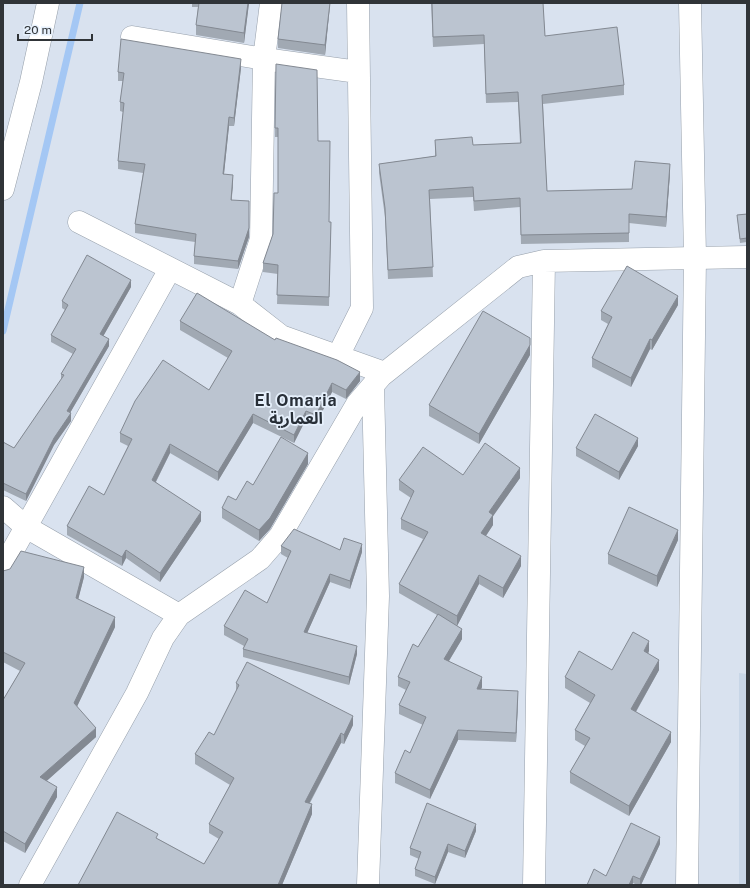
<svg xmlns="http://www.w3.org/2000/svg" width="750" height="888" font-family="'Public Sans','Noto Sans Arabic',sans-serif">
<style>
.built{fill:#c8d6e7}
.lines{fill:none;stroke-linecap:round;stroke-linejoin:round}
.stream{stroke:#a4c7f4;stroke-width:7}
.minor-casing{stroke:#97a0ab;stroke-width:23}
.major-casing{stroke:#97a0ab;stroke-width:23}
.minor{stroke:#fff;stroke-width:22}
.major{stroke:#fff;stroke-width:22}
.wall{fill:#a1a9b3}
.shaded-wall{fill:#838992}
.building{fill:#bbc4d0;stroke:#838992}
.labels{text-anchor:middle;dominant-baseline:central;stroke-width:3.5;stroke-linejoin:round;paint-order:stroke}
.district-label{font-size:16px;font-weight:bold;letter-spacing:1px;fill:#282f38;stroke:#e6f0fc}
</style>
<rect width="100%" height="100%" fill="#d9e2ef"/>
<!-- built -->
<path class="built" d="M 739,673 L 747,674 L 747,885 L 739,885 Z"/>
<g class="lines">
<!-- stream -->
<path class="stream" d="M 3,331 L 80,3"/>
<!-- minor casing -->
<g class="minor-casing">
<path id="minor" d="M 132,37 L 264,59 L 358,72
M 3,189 L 31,82 L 48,3
M 79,222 L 240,304 L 281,336 L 385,373
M 240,304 L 261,239 L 264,59 L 271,3
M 338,356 L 362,308 L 358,3
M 3,507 L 26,527 L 179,615
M 3,568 L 170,269
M 30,885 L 137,693 L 163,638 L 179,615 L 260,559 L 280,536 L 357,404 L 381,376 L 518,267 L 544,261 L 747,257
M 368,885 L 378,596 L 373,386
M 534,885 L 544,261"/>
</g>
<!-- major casing -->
<g class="major-casing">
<path id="major" d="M 687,885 L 695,257 L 690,3"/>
</g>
<!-- minor -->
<use href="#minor" class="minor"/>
<!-- major -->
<use href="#major" class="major"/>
</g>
<!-- wall -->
<path class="wall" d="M 192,3 L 249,3 L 244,43 L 196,35 L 196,25 L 198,7 L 192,7 Z
M 330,3 L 325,55 L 278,48 L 278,39 Z
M 431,3 L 543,3 L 545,36 L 624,85 L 624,95 L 543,104 L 547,191 L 632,189 L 670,173 L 666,227 L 629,223 L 629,242 L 521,244 L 520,207 L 474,211 L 473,197 L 430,199 L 433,277 L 388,279 L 385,217 L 379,173 L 379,164 L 435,156 L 435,140 L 473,145 L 520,143 L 518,102 L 486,103 L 484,44 L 433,47 Z
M 276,64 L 318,141 L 329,222 L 331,222 L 329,306 L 277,304 L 278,274 L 263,272 L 263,263 L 273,234 L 278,193 L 278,137 L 275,137 Z
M 241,68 L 234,126 L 229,126 L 224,174 L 233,183 L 231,200 L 249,237 L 238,269 L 194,264 L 194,256 L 195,242 L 135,233 L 135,224 L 143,173 L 118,169 L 118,161 L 123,112 L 120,111 L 120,102 L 123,81 L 118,81 L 118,72 Z
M 747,214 L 747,242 L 740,243 L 737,215 Z
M 131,287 L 103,336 L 109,346 L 70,413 L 71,421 L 54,445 L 26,501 L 3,490 L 3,442 L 14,448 L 61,380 L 61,374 L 73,354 L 51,342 L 51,335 L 65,310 L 62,308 L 62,301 Z
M 678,305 L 652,350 L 650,349 L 631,387 L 592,367 L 592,358 L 608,324 L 601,320 L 601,311 Z
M 180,321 L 275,340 L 360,381 L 346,399 L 332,392 L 316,424 L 306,419 L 294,443 L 253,423 L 218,481 L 170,453 L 156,482 L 201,521 L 160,582 L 126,558 L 122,566 L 67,535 L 67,526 L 104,495 L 128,446 L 120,442 L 120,433 L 209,390 L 228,358 L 180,330 Z
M 530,355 L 479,444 L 429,416 L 429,405 Z
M 638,446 L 619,480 L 576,456 L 576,448 Z
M 308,464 L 270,529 L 259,541 L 222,518 L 222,508 L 236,500 L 253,485 Z
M 463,475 L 520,478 L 493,515 L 493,525 L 486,536 L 521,566 L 503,598 L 479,584 L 457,626 L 462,639 L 449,661 L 482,687 L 481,689 L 518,701 L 516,742 L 458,740 L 430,799 L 395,783 L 395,773 L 410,753 L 423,725 L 399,714 L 399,705 L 406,690 L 398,686 L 398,677 L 418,647 L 437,615 L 399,593 L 399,584 L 423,539 L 401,529 L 401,519 L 411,498 L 399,490 L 399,480 Z
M 678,540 L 657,587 L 608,564 L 608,554 Z
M 281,546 L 340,550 L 362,552 L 350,589 L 330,582 L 307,633 L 357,654 L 349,685 L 243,657 L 243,649 L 244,646 L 224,635 L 224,626 L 267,603 L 288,558 L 281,554 Z
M 3,571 L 84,577 L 78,599 L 115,627 L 77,706 L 96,737 L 46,781 L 57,797 L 25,853 L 3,841 L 3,700 L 20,671 L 3,662 Z
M 649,651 L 648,654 L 659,670 L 636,712 L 671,742 L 629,816 L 570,783 L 570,772 L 585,746 L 575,740 L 575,730 L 590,703 L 565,688 L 565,677 L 612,670 Z
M 236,683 L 353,725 L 344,744 L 341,743 L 310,803 L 312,814 L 282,885 L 78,885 L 158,839 L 204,864 L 219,839 L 209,833 L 209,824 L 230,785 L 195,764 L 195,754 L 214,735 L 236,692 Z
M 476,831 L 465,858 L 448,852 L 435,884 L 415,876 L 415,869 L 419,859 L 410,855 L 410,848 Z
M 660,844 L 641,885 L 637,885 L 633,883 L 632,885 L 587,885 L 606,876 Z"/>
<!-- shaded-wall -->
<path class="shaded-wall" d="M 248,3 L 249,3 L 244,43 L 244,33 Z
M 330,3 L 330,5 L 325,55 L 325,45 Z
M 241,59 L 241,68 L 234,126 L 234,118 Z
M 229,117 L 229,126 L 223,183 L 223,174 Z
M 670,164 L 670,173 L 666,227 L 666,217 Z
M 233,175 L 233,183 L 231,209 L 231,200 Z
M 249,201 L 249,237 L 238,269 L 238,261 Z
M 131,280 L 131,287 L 100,342 L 100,334 Z
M 678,296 L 678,305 L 652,350 L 652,340 Z
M 530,338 L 530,355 L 479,444 L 479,434 Z
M 109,339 L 109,346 L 67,418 L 67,411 Z
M 650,339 L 650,349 L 631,387 L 631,378 Z
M 360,372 L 360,381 L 346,399 L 346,390 Z
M 332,383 L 332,392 L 316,424 L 316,415 Z
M 306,411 L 306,419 L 294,443 L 294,435 Z
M 71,413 L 71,421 L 54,445 L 26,501 L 26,494 L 54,438 Z
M 253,414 L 253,423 L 218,481 L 218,472 Z
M 638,438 L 638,446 L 619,480 L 619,472 Z
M 170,444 L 170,453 L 152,489 L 152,480 Z
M 308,453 L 308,464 L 270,529 L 259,541 L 259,530 Z
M 520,468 L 520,478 L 489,522 L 489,512 Z
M 201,512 L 201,521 L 160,582 L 160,573 Z
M 493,515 L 493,525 L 481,543 L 481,533 Z
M 4,530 L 4,540 L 3,543 L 3,533 Z
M 678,530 L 678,540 L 657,587 L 657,576 Z
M 362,544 L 362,552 L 350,589 L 350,581 Z
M 126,550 L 126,558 L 122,566 L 122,557 Z
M 521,556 L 521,566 L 503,598 L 503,588 Z
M 84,567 L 84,577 L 76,608 L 76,598 Z
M 330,574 L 330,582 L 304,640 L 304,632 Z
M 479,575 L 479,584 L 457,626 L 457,616 Z
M 115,617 L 115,627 L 74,713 L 74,703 Z
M 462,629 L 462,639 L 444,669 L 444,659 Z
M 649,641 L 649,651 L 644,662 L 644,651 Z
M 357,646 L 357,654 L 349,685 L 349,677 Z
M 659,660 L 659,670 L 631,720 L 631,709 Z
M 482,677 L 482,687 L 477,699 L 477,689 Z
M 518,691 L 518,701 L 516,742 L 516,733 Z
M 353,716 L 353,725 L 344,744 L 344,735 Z
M 96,728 L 96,737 L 40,787 L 40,777 Z
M 458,730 L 458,740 L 430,799 L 430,790 Z
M 671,732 L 671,742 L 629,816 L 629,806 Z
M 341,733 L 341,743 L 305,811 L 305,802 Z
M 57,787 L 57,797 L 25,853 L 25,844 Z
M 312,804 L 312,814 L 282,885 L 278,885 Z
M 476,824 L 476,831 L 465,858 L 465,851 Z
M 660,837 L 660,844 L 641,885 L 640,885 L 640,879 Z
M 448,844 L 448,852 L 435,884 L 435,877 Z
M 633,876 L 633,883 L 632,885 L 629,885 Z"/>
<!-- building -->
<path class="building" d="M 199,3 L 248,3 L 244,33 L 196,25 Z
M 282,3 L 330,3 L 325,45 L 278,39 Z
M 432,3 L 543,3 L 545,36 L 617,27 L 624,85 L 542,95 L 547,191 L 632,189 L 635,161 L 670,164 L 666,217 L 629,214 L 629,233 L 521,235 L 520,198 L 474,201 L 473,187 L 429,190 L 433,267 L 388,270 L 385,208 L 379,164 L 436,156 L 435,140 L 472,137 L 473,145 L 521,143 L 518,92 L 486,94 L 484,35 L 433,37 Z
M 121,39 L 241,59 L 234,118 L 229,117 L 223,174 L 233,175 L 231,200 L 249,201 L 249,228 L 238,261 L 194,256 L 196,234 L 135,224 L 145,164 L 118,161 L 124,103 L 120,102 L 124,73 L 118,72 Z
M 276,64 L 317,70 L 318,141 L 330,141 L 329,222 L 331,222 L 329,297 L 277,295 L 278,265 L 263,263 L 273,234 L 274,193 L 278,193 L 278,128 L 275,128 Z
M 747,214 L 747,238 L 740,239 L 737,215 Z
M 87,255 L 131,280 L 100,334 L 109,339 L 67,411 L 71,413 L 54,438 L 26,494 L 3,483 L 3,442 L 14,448 L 64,375 L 61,374 L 76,349 L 51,335 L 68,305 L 62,301 Z
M 627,266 L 678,296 L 652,340 L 650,339 L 631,378 L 592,358 L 612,317 L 601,311 Z
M 197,293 L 275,340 L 276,338 L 337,360 L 360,372 L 346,390 L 332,383 L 316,415 L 306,411 L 294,435 L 253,414 L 218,472 L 170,444 L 152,480 L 201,512 L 160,573 L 126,550 L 122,557 L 67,526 L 89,486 L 104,495 L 132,439 L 120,433 L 135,401 L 163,360 L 209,390 L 232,351 L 180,321 Z
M 483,311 L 530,338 L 530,345 L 479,434 L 429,405 Z
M 595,414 L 638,438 L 619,472 L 576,448 Z
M 281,437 L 308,453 L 270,518 L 259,530 L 222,508 L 228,496 L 236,500 L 247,481 L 253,485 Z
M 485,443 L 520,468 L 489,512 L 493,515 L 481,533 L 521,556 L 503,588 L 479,575 L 457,616 L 399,584 L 428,532 L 401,519 L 414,491 L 399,480 L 423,447 L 463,475 Z
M 629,507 L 678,530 L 657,576 L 608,554 Z
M 294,529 L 340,550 L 344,538 L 362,544 L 350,581 L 330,574 L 304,632 L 357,646 L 349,677 L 243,649 L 248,639 L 224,626 L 245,590 L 267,603 L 291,551 L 281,546 Z
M 21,551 L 84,567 L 76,598 L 115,617 L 74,703 L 96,728 L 40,777 L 57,787 L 25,844 L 3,831 L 3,700 L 25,663 L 3,652 L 3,571 L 10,569 Z
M 438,614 L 462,629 L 444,659 L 482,677 L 477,689 L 518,691 L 516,733 L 458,730 L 430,790 L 395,773 L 405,750 L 410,753 L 426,717 L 399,705 L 410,682 L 398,677 L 413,644 L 418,647 Z
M 633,632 L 649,641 L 644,651 L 659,660 L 631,709 L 671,732 L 629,806 L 570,772 L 590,738 L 575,730 L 595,695 L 565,677 L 579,651 L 612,670 Z
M 247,662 L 353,716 L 344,735 L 341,733 L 305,802 L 312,804 L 278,885 L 78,885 L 117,812 L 158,834 L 156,838 L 204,864 L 223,832 L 209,824 L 234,778 L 195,754 L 209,732 L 214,735 L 239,685 L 236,683 Z
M 427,803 L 476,824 L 465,851 L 448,844 L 435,877 L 415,869 L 421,852 L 410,848 Z
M 631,823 L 660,837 L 640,879 L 633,876 L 629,885 L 587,885 L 594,869 L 606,876 Z"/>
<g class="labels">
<!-- district labels -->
<g class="district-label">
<text x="296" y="400">El Omaria<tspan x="296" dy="18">العمارية</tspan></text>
</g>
</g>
<!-- border -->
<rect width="750" height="888" fill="none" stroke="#303438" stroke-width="8"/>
<!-- scale -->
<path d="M18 34v6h74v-6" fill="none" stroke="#303438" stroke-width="2"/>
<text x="24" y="34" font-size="12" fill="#303438" stroke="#e6f0fc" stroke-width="3" paint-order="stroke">20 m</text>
</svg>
